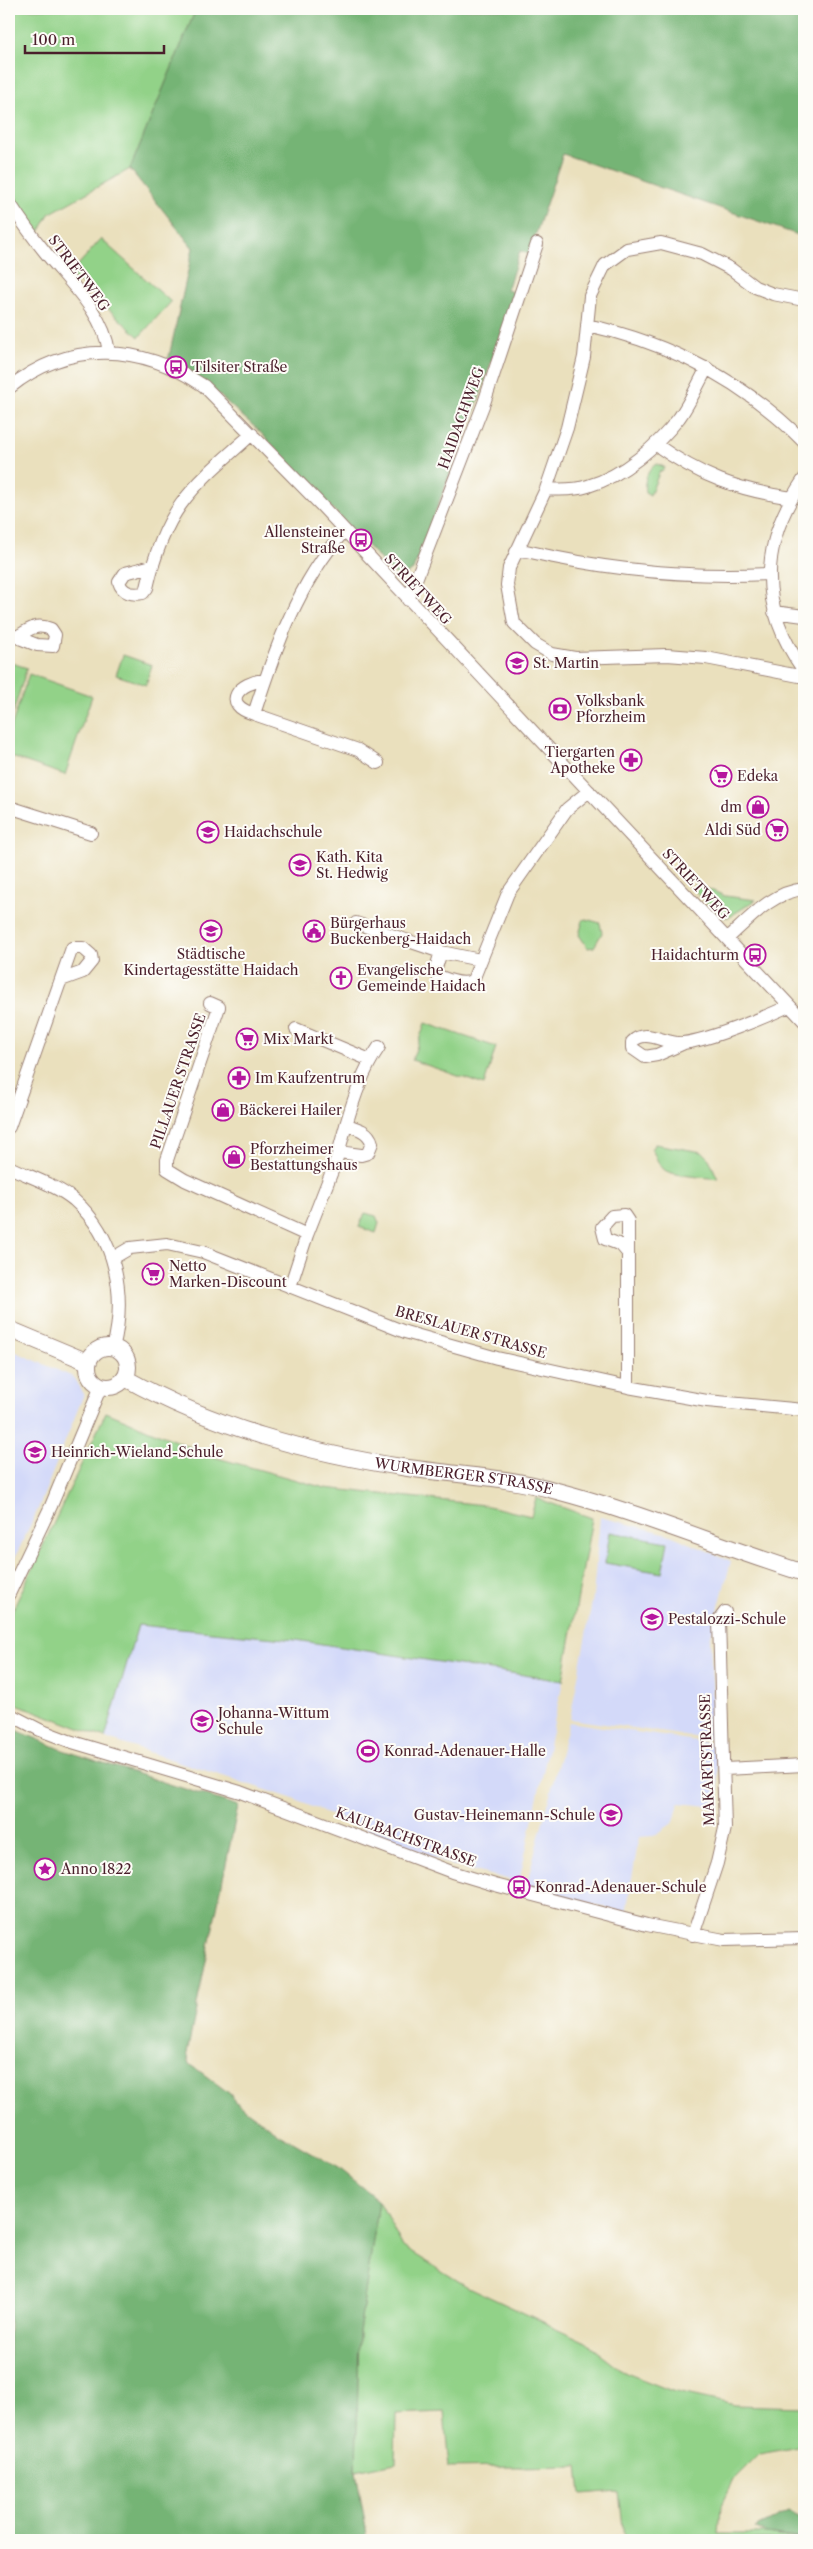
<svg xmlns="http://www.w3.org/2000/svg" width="813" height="2549" font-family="'Libre Caslon Text',serif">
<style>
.built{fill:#d3d9f9}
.green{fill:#92d288;stroke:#6e785a}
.forest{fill:#75b474;stroke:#606a50}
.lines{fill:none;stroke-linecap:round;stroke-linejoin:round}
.minor-casing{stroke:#9a8074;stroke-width:14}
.major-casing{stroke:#9a8074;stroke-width:18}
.minor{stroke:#fff;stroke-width:12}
.major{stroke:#fff;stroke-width:16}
.labels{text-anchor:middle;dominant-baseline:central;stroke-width:4;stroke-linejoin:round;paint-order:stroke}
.street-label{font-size:14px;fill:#4a1f2b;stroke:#fdfcf7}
.poi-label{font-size:14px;fill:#4a1f2b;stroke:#fdfcf7;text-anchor:start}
</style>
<rect width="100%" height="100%" fill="#fdfcf7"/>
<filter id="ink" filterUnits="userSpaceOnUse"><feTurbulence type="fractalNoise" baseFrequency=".02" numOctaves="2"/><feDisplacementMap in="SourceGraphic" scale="10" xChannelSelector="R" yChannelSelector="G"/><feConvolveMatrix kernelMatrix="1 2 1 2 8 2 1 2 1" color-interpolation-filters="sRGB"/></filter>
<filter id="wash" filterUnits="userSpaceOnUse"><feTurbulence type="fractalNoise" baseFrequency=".0096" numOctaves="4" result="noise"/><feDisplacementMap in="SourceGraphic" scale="20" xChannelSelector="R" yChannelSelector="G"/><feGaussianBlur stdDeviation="1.12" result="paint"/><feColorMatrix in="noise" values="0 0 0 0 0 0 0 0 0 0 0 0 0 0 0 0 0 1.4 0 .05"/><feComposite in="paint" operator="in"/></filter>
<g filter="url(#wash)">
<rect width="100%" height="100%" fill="#eae0bd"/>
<!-- built -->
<path class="built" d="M 9,1349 L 73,1377 L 84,1394 L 38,1509 L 9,1570 Z
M 600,1517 L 668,1534 L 731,1561 L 710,1640 L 715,1740 L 570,1719 L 593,1597 Z
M 137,1625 L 296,1640 L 563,1681 L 519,1882 L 454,1866 L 291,1798 L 105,1738 Z
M 569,1722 L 716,1744 L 720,1807 L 679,1803 L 674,1822 L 654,1836 L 639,1837 L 626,1913 L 526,1886 Z"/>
<!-- green -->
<path class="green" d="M 9,9 L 196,9 L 130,169 L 49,214 L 36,238 L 9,201 Z
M 101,239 L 171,302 L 139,337 L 70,274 Z
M 657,464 L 664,467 L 662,472 L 660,471 L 650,495 L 645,492 C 643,483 648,467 657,464 Z
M 123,655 L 152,665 L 146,685 L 116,675 Z
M 9,662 L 27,668 L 9,725 Z
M 29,674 L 92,696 L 65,775 L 9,756 L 9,733 Z
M 696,884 L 725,896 L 756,900 L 729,917 L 720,917 L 694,890 Z
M 586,919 L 600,923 L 602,933 L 594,947 L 588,948 L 579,935 L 583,920 Z
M 425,1023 L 496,1047 L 484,1085 L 412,1060 Z
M 655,1144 L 702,1152 L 709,1159 L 718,1179 C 705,1177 676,1176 666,1171 C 657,1165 657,1156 651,1149 Z
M 365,1213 L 376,1216 L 379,1223 L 376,1233 L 359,1227 Z
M 106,1412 L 214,1457 L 325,1488 L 484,1505 L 531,1516 L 536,1498 L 592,1518 L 563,1681 L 296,1640 L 138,1625 L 105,1738 L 9,1701 L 9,1618 Z
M 610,1532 L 668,1542 L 662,1573 L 605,1563 Z
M 379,2201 L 403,2247 L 468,2287 L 586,2342 L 626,2373 L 672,2391 L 735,2405 L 804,2407 L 804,2446 L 759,2454 L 733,2480 L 721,2505 L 719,2534 L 766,2534 L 804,2540 L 605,2540 L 624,2538 L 619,2491 L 581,2494 L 578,2466 L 449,2468 L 444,2412 L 396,2414 L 395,2463 L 356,2471 L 359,2332 Z"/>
<!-- forest -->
<path class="forest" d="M 196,9 L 804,9 L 804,237 L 563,154 L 529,254 L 520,251 L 507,290 L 515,293 L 478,401 L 413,570 L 404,576 L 393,573 L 258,430 L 211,388 L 168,361 L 193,248 L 130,169 Z
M 9,1727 L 63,1750 L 238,1806 L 187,2053 L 190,2064 L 229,2093 L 240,2106 L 279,2134 L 338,2168 L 379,2201 L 359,2332 L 356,2471 L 368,2540 L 9,2540 Z
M 788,2512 L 804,2520 L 804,2539 L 766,2534 L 755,2528 Z"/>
</g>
<g filter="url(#ink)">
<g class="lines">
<!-- minor casing -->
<g class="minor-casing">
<path id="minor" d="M 9,202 C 20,219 32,236 45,252 C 68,281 104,313 109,352
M 804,300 L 773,294 L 755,287 L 731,269 L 702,254 L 661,243 L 627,249 L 605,265 L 590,296 L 584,357 L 567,428 L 546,489 L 509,568 L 507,585 L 514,623 L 535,644 L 552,654 L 575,658 L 667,655 L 706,658 L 799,676 L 804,673
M 587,325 C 670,343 745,382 804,442
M 9,388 C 70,339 141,344 204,386 L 320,504 L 804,1021
M 655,444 C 700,476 737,490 792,498
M 804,479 C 759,544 758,606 804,671
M 546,489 C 560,490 575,490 588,486 C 623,476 657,446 679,418 C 690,403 698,384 707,368
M 344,531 C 298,583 275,649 254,714 L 358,750 L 378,763
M 516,552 L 526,551 C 607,570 686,578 768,574
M 152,566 L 125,573 L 119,582 C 122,593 133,595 143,593 L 147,588 C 165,507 192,487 252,434
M 408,600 L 484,403 L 537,244
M 774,612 L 804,616
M 9,634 L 37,645 L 53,646 L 55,635 L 51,629 C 36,623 29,629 17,637
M 254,714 C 220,704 239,682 265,680
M 9,807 L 91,833
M 356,923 L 441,952
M 727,939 C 750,918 772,892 804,889
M 480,960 L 441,952 L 435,971 L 438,976 C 448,980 464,987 473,980 L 508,893 L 567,809 L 589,791
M 210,1003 L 219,1007 L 167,1160 L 167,1169 L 185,1180 L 307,1235
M 296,1029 L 370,1060
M 684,1043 L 657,1055 L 645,1057 L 632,1048 L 632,1042 C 646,1027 665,1045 683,1043 C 710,1040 763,1018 789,1006
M 346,1125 C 354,1098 363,1070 379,1047
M 9,1127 L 72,948 L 83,948 L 91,955 L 92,961 L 83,972 L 61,980
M 9,1167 C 30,1177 56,1185 74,1200 C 116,1237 127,1295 113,1348
M 627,1252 L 621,1245 L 605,1239 L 602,1227 L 612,1216 L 624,1215 L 628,1221 L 628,1387
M 113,1258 L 130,1248 L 167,1244 L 203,1252 L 405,1332 L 497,1358 L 628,1387 L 707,1401 L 804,1410
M 290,1287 L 307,1235 L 336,1161 L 346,1125 C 357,1128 369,1131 372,1143 L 368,1153 L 361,1155 L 339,1152
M 9,1594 L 51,1506 L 101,1386
M 9,1714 L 40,1730 L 69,1741 L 240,1792 L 452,1872 L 495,1885 L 647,1925 L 724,1940 L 804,1938
M 725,1769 L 804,1765
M 693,1935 L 717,1863 L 725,1828 L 719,1620 L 725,1612"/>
</g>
<!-- major casing -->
<g class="major-casing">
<g id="major">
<path d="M 9,1329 L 88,1362"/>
<circle cx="108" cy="1367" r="20"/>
<path id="s1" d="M 125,1378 C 213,1427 308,1453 408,1468 C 457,1475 508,1477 557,1491 C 641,1513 721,1547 804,1573"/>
</g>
</g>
<!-- minor -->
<use href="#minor" class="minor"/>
<!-- major -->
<use href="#major" class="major"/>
</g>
</g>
<!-- icons -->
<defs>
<g id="bus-ring" transform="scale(1.125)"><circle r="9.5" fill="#fdfcf7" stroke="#b5179e" stroke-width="1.5"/><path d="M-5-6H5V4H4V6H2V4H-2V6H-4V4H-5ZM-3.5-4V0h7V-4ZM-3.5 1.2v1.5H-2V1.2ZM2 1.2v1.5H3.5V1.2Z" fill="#b5179e"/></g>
<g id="school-ring" transform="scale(1.125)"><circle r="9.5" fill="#fdfcf7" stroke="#b5179e" stroke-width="1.5"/><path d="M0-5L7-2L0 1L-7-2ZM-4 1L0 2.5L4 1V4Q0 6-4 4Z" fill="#b5179e"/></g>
<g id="bank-ring" transform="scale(1.125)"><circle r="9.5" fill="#fdfcf7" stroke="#b5179e" stroke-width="1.5"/><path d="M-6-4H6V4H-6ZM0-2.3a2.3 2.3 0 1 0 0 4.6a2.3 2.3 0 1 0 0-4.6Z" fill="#b5179e"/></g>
<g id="pharmacy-ring" transform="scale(1.125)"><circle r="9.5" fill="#fdfcf7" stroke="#b5179e" stroke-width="1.5"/><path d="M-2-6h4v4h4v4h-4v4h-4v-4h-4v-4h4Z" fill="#b5179e"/></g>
<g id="supermarket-ring" transform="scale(1.125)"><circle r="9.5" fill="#fdfcf7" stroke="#b5179e" stroke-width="1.5"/><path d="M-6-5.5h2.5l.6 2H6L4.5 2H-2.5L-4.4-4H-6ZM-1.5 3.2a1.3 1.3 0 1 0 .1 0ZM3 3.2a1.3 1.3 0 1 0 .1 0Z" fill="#b5179e"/></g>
<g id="shop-ring" transform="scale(1.125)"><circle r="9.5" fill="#fdfcf7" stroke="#b5179e" stroke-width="1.5"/><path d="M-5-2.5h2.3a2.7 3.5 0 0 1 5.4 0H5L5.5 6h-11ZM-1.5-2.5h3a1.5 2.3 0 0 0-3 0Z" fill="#b5179e"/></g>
<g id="civic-ring" transform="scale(1.125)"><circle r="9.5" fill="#fdfcf7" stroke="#b5179e" stroke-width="1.5"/><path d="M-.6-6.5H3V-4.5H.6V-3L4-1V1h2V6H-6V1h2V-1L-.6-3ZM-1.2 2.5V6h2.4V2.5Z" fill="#b5179e"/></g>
<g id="church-ring" transform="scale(1.125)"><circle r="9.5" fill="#fdfcf7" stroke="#b5179e" stroke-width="1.5"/><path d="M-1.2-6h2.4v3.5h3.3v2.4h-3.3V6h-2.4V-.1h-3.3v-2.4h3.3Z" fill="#b5179e"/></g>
<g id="university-ring" transform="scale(1.125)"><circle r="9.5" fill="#fdfcf7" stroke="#b5179e" stroke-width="1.5"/><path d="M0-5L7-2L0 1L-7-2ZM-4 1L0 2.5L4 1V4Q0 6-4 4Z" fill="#b5179e"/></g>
<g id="stadium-ring" transform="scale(1.125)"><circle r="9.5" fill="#fdfcf7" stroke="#b5179e" stroke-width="1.5"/><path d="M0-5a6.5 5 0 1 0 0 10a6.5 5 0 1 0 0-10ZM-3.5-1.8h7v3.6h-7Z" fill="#b5179e"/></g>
<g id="sight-ring" transform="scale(1.125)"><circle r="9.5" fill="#fdfcf7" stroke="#b5179e" stroke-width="1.5"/><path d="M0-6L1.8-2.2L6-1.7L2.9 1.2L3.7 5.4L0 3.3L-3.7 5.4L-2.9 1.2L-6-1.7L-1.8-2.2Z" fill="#b5179e"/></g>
</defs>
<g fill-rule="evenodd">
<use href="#bus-ring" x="176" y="367"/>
<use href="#bus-ring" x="361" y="540"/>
<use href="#school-ring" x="517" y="663"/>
<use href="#bank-ring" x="560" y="709"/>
<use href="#pharmacy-ring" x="631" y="760"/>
<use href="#supermarket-ring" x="721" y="776"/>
<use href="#shop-ring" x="758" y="807"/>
<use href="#supermarket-ring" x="777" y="830"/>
<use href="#school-ring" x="208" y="832"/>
<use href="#school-ring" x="300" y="865"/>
<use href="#school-ring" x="211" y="931"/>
<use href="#civic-ring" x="314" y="931"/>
<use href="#bus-ring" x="755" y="955"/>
<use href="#church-ring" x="341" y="978"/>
<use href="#supermarket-ring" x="247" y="1039"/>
<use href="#pharmacy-ring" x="239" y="1078"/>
<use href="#shop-ring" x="223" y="1110"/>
<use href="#shop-ring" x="234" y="1157"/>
<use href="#supermarket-ring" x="153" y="1274"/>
<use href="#university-ring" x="35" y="1452"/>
<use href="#school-ring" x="652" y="1619"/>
<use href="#school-ring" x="202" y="1721"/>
<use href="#stadium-ring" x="368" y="1751"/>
<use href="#school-ring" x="611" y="1815"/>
<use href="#sight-ring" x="45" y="1869"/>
<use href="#bus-ring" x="519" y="1887"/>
</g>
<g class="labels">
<!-- street labels -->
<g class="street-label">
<text transform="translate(79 273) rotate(53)">STRIETWEG</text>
<text transform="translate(461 418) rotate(-70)">HAIDACHWEG</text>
<text transform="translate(418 589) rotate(47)">STRIETWEG</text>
<text transform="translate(696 884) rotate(47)">STRIETWEG</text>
<text transform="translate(178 1081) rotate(-71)">PILLAUER STRASSE</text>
<text transform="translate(471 1332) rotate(16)">BRESLAUER STRASSE</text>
<text stroke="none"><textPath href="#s1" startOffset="355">WURMBERGER STRASSE</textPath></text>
<text transform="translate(707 1760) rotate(-92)">MAKARTSTRASSE</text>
<text transform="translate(406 1837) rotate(20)">KAULBACHSTRASSE</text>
</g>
<!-- poi labels -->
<g class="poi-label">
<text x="192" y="367">Tilsiter Straße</text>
<text x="345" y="532" text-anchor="end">Allensteiner<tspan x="345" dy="16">Straße</tspan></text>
<text x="533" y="663">St. Martin</text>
<text x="576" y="701">Volksbank<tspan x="576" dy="16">Pforzheim</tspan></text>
<text x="615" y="752" text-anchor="end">Tiergarten<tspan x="615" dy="16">Apotheke</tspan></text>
<text x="737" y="776">Edeka</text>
<text x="742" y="807" text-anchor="end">dm</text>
<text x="761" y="830" text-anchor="end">Aldi Süd</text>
<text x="224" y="832">Haidachschule</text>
<text x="316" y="857">Kath. Kita<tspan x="316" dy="16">St. Hedwig</tspan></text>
<text x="330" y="923">Bürgerhaus<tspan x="330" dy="16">Buckenberg-Haidach</tspan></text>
<text x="211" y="954" text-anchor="middle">Städtische<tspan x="211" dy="16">Kindertagesstätte Haidach</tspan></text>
<text x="739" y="955" text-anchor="end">Haidachturm</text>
<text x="357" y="970">Evangelische<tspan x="357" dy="16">Gemeinde Haidach</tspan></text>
<text x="263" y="1039">Mix Markt</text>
<text x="255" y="1078">Im Kaufzentrum</text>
<text x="239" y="1110">Bäckerei Hailer</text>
<text x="250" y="1149">Pforzheimer<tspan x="250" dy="16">Bestattungshaus</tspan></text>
<text x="169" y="1266">Netto<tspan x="169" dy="16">Marken-Discount</tspan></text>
<text x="51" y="1452">Heinrich-Wieland-Schule</text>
<text x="668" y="1619">Pestalozzi-Schule</text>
<text x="218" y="1713">Johanna-Wittum<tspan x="218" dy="16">Schule</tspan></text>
<text x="384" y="1751">Konrad-Adenauer-Halle</text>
<text x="595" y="1815" text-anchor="end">Gustav-Heinemann-Schule</text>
<text x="61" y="1869">Anno 1822</text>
<text x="535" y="1887">Konrad-Adenauer-Schule</text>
</g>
</g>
<!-- margin -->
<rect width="813" height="2549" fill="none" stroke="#fdfcf7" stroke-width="30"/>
<!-- scale -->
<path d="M25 45v8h139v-8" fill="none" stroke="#4a1f2b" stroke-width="2.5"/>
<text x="32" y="45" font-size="15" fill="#4a1f2b" stroke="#fdfcf7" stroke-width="4" paint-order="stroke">100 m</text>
</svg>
